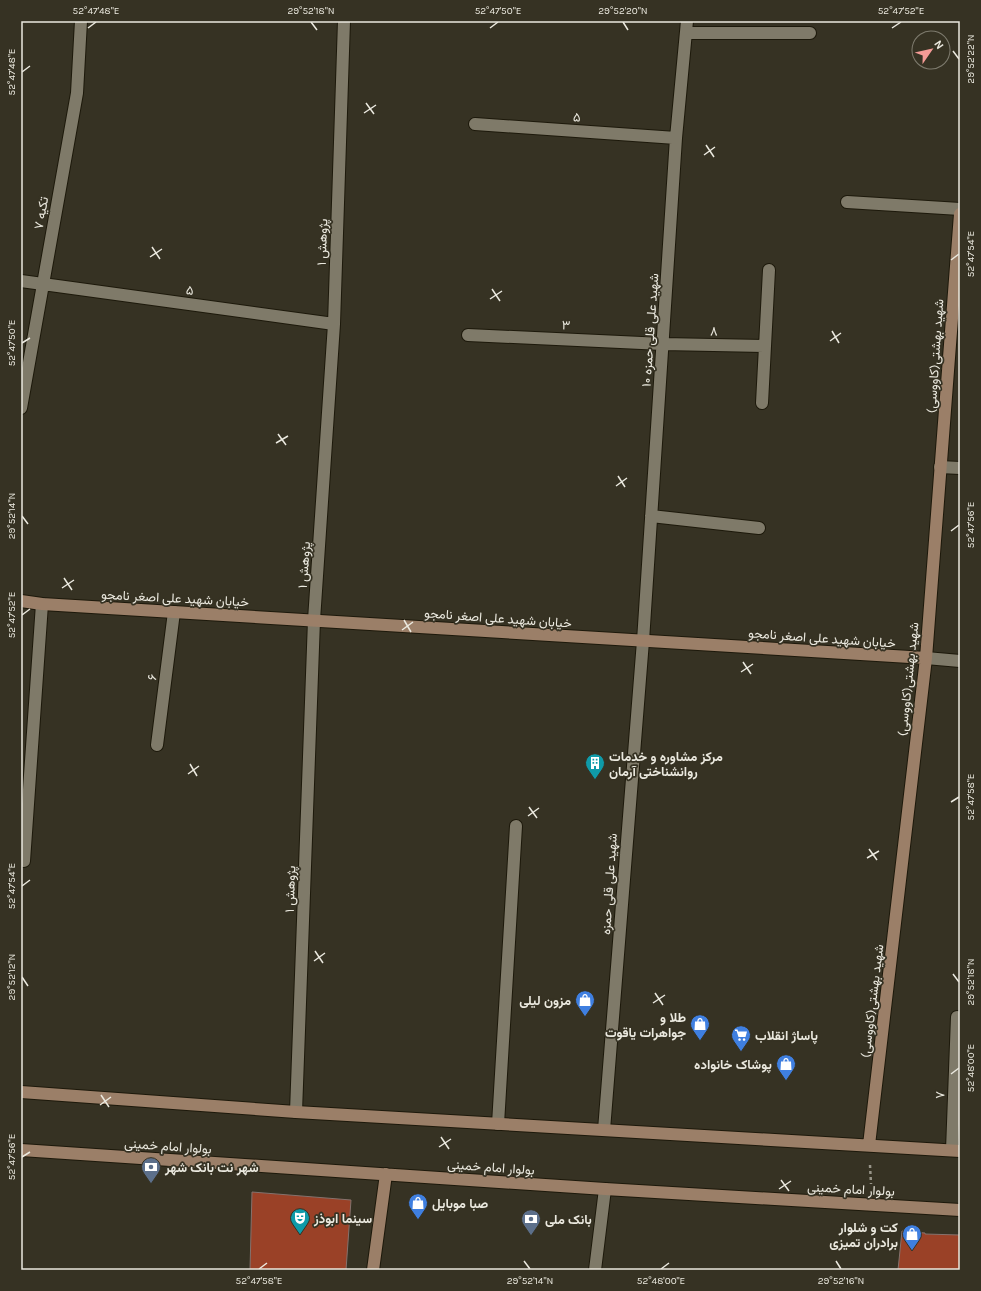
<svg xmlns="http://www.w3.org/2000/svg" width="981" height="1291" font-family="Karla,Vazirmatn,sans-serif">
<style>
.building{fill:#9a4127;stroke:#85726d}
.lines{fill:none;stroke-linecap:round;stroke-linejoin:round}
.street-casing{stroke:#1d190b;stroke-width:14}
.secondary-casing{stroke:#1d190b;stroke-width:14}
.path{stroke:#989589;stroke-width:2.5;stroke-dasharray:3 3;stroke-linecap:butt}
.street{stroke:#7f7a69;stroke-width:12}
.secondary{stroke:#9b7f68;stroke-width:12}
.ticks{fill:none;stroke:#ebe9df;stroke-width:1.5}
.labels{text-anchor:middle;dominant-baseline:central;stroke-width:3.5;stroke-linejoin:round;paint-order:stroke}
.street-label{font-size:13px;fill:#ebe9df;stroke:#363223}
.poi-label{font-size:13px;font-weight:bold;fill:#ebe9df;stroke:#363223;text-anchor:start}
.neatline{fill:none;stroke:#ebe9df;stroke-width:1.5}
.ticks-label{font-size:10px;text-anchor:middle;fill:#ebe9df}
</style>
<rect width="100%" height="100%" fill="#363223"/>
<!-- building -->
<path class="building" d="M 252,1192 L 351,1200 L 346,1270 L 250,1270 Z
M 902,1231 L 925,1233 L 925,1234 L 960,1235 L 960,1270 L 898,1270 Z"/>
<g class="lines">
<!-- street casing -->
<g class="street-casing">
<path id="street" d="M 686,33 L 810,33
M 475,124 L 676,138
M 847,202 L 960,209
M 21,281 L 334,324
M 468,335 L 663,344 L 765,346
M 762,403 L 769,270
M 21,408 L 77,93 L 81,21
M 940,467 L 960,468
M 651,516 L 759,528
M 926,658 L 960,661
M 157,745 L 174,612
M 24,861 L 42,604
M 296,1112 L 314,620 L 334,324 L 344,21
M 498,1124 L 516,826
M 604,1130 L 643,641 L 676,138 L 687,21
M 952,1150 L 957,1017
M 595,1270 L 605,1189"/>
</g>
<!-- secondary casing -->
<g class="secondary-casing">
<path id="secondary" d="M 21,601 L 42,604 L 926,658
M 21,1092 L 296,1112 L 960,1151
M 869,1145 L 926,658 L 960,214
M 21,1150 L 605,1189 L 960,1210
M 373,1270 L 386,1174"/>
</g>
<!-- path -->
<path class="path" d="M 870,1165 L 871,1184"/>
<!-- street -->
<use href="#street" class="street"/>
<!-- secondary -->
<use href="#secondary" class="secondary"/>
</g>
<!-- ticks -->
<path class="ticks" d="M 311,22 L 317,30M 623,22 L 628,30M 88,28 L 96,22M 490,28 L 498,22M 892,28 L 901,22M 953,51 L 959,59M 22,72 L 30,66M 366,103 L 374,114M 364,113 L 376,105M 706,145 L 714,157M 704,155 L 715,147M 152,247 L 160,259M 150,257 L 162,249M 951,260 L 959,254M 492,289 L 500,301M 490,299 L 502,291M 832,331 L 839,343M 830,341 L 841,333M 22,343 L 30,338M 278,434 L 286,445M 276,443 L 288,436M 618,476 L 625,487M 616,486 L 627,478M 22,516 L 28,524M 951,531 L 959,525M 64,578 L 72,590M 62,588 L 74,580M 22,615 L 30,609M 404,620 L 411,632M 402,630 L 413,622M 743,662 L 751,674M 741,672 L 753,664M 190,764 L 197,776M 188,774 L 199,766M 951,802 L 959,797M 529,807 L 537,818M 528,816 L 539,808M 869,849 L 877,860M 867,858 L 879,851M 22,886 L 30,880M 315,951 L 323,963M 314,961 L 325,953M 953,974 L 959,982M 22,977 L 28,986M 655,993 L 663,1005M 653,1003 L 665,995M 951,1074 L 959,1068M 101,1095 L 109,1107M 100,1105 L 111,1097M 441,1137 L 449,1149M 439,1147 L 451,1139M 22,1157 L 30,1152M 781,1180 L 789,1191M 779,1189 L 791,1181M 524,1261 L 530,1269M 836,1261 L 841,1269M 259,1269 L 267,1263M 661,1269 L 669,1263"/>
<!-- icons -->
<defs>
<g id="building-pin" transform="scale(1)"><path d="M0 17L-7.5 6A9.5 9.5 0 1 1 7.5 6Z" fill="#0f9aa8" stroke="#363223"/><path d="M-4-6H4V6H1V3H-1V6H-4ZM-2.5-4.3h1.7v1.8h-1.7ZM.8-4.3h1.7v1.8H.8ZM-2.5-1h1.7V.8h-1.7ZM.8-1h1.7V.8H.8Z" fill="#fff"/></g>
<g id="shop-pin" transform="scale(1)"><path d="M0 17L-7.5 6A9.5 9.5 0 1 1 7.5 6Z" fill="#3f7fe0" stroke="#363223"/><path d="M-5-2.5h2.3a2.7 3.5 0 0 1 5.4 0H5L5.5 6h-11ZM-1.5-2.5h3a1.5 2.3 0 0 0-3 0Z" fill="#fff"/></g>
<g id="supermarket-pin" transform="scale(1)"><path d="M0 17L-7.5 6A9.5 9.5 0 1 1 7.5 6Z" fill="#3f7fe0" stroke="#363223"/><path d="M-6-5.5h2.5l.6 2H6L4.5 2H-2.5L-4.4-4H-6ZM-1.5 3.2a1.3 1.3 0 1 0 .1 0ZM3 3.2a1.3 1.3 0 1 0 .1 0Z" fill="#fff"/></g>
<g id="bank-pin" transform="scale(1)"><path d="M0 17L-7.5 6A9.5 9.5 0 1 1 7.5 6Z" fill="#5c6f8a" stroke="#363223"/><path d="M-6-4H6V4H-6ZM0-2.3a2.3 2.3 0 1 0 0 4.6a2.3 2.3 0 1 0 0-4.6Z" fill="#fff"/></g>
<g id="theatre-pin" transform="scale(1)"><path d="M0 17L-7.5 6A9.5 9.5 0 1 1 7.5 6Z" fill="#0f9aa8" stroke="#363223"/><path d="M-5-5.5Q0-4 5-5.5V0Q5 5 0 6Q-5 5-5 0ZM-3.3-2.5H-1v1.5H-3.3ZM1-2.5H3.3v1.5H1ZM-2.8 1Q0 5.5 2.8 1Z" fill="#fff"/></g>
</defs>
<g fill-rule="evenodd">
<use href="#building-pin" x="595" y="763"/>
<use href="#shop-pin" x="585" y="1000"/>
<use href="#shop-pin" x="700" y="1024"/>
<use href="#supermarket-pin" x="741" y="1035"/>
<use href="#shop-pin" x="786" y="1064"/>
<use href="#bank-pin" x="151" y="1167"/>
<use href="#shop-pin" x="418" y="1203"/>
<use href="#theatre-pin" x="300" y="1218"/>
<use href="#bank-pin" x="531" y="1219"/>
<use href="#shop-pin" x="912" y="1234"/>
</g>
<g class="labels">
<!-- street labels -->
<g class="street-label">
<text transform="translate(577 117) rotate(4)">۵</text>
<text transform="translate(41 213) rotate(-80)">تکیه ۷</text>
<text transform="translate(322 242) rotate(-88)">پژوهش ۱</text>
<text transform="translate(190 290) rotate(8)">۵</text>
<text transform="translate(566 325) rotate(3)">۳</text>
<text transform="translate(650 330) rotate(-86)">شهید علی قلی حمزه ۱۰</text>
<text transform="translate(714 331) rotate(1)">۸</text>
<text transform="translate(935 356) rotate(-86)">شهید بهشتی(کاووسی)</text>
<text transform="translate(304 565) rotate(-86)">پژوهش ۱</text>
<text transform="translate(175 598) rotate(3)">خیابان شهید علی اصغر نامجو</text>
<text transform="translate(498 618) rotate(4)">خیابان شهید علی اصغر نامجو</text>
<text transform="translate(822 638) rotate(4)">خیابان شهید علی اصغر نامجو</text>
<text transform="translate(152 677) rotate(-83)">۶</text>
<text transform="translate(908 679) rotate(-84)">شهید بهشتی(کاووسی)</text>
<text transform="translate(609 884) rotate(-86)">شهید علی قلی حمزه</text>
<text transform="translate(290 889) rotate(-88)">پژوهش ۱</text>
<text transform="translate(872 1001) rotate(-83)">شهید بهشتی(کاووسی)</text>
<text transform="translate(940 1095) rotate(-88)">۷</text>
<text transform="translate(168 1146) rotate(4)">بولوار امام خمینی</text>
<text transform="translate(491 1167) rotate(4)">بولوار امام خمینی</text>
<text transform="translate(851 1189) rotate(3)">بولوار امام خمینی</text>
</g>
<!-- poi labels -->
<g class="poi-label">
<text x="609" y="756">مرکز مشاوره و خدمات<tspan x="609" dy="15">روانشناختی آرمان</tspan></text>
<text x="571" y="1000" text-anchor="end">مزون لیلی</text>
<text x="686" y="1017" text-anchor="end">طلا و<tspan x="686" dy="15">جواهرات یاقوت</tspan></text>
<text x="755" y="1035">پاساژ انقلاب</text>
<text x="772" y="1064" text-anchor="end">پوشاک خانواده</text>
<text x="165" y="1167">شهر نت بانک شهر</text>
<text x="432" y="1203">صبا موبایل</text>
<text x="314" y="1218">سینما ابوذز</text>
<text x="545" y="1219">بانک ملی</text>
<text x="898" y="1227" text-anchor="end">کت و شلوار<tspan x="898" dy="15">برادران تمیزی</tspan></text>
</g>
</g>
<!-- border -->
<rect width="981" height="1291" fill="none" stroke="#363223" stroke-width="44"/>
<!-- north arrow -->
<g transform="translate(931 50) rotate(56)"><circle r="19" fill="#363223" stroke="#7e7b6e"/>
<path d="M0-3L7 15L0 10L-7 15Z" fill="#f59b96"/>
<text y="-6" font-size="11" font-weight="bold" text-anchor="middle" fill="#ebe9df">N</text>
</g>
<rect x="22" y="22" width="937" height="1247" class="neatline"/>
<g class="ticks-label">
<text x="96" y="14">52°47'48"E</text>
<text x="311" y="14">29°52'18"N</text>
<text x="498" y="14">52°47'50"E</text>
<text x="623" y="14">29°52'20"N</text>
<text x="901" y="14">52°47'52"E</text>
<text transform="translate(970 59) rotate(-90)" y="4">29°52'22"N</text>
<text transform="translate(11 72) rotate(-90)" y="4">52°47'48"E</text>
<text transform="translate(970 254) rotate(-90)" y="4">52°47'54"E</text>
<text transform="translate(11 343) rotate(-90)" y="4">52°47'50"E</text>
<text transform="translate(11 516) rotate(-90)" y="4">29°52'14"N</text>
<text transform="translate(970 525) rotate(-90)" y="4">52°47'56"E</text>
<text transform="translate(11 615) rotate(-90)" y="4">52°47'52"E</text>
<text transform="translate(970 797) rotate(-90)" y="4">52°47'58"E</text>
<text transform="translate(11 886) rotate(-90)" y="4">52°47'54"E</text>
<text transform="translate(11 977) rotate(-90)" y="4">29°52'12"N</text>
<text transform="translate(970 982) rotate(-90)" y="4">29°52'18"N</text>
<text transform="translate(970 1068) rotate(-90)" y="4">52°48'00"E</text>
<text transform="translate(11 1157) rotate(-90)" y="4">52°47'56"E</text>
<text x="259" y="1284">52°47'58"E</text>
<text x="530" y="1284">29°52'14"N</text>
<text x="661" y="1284">52°48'00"E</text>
<text x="841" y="1284">29°52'16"N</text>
</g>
</svg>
